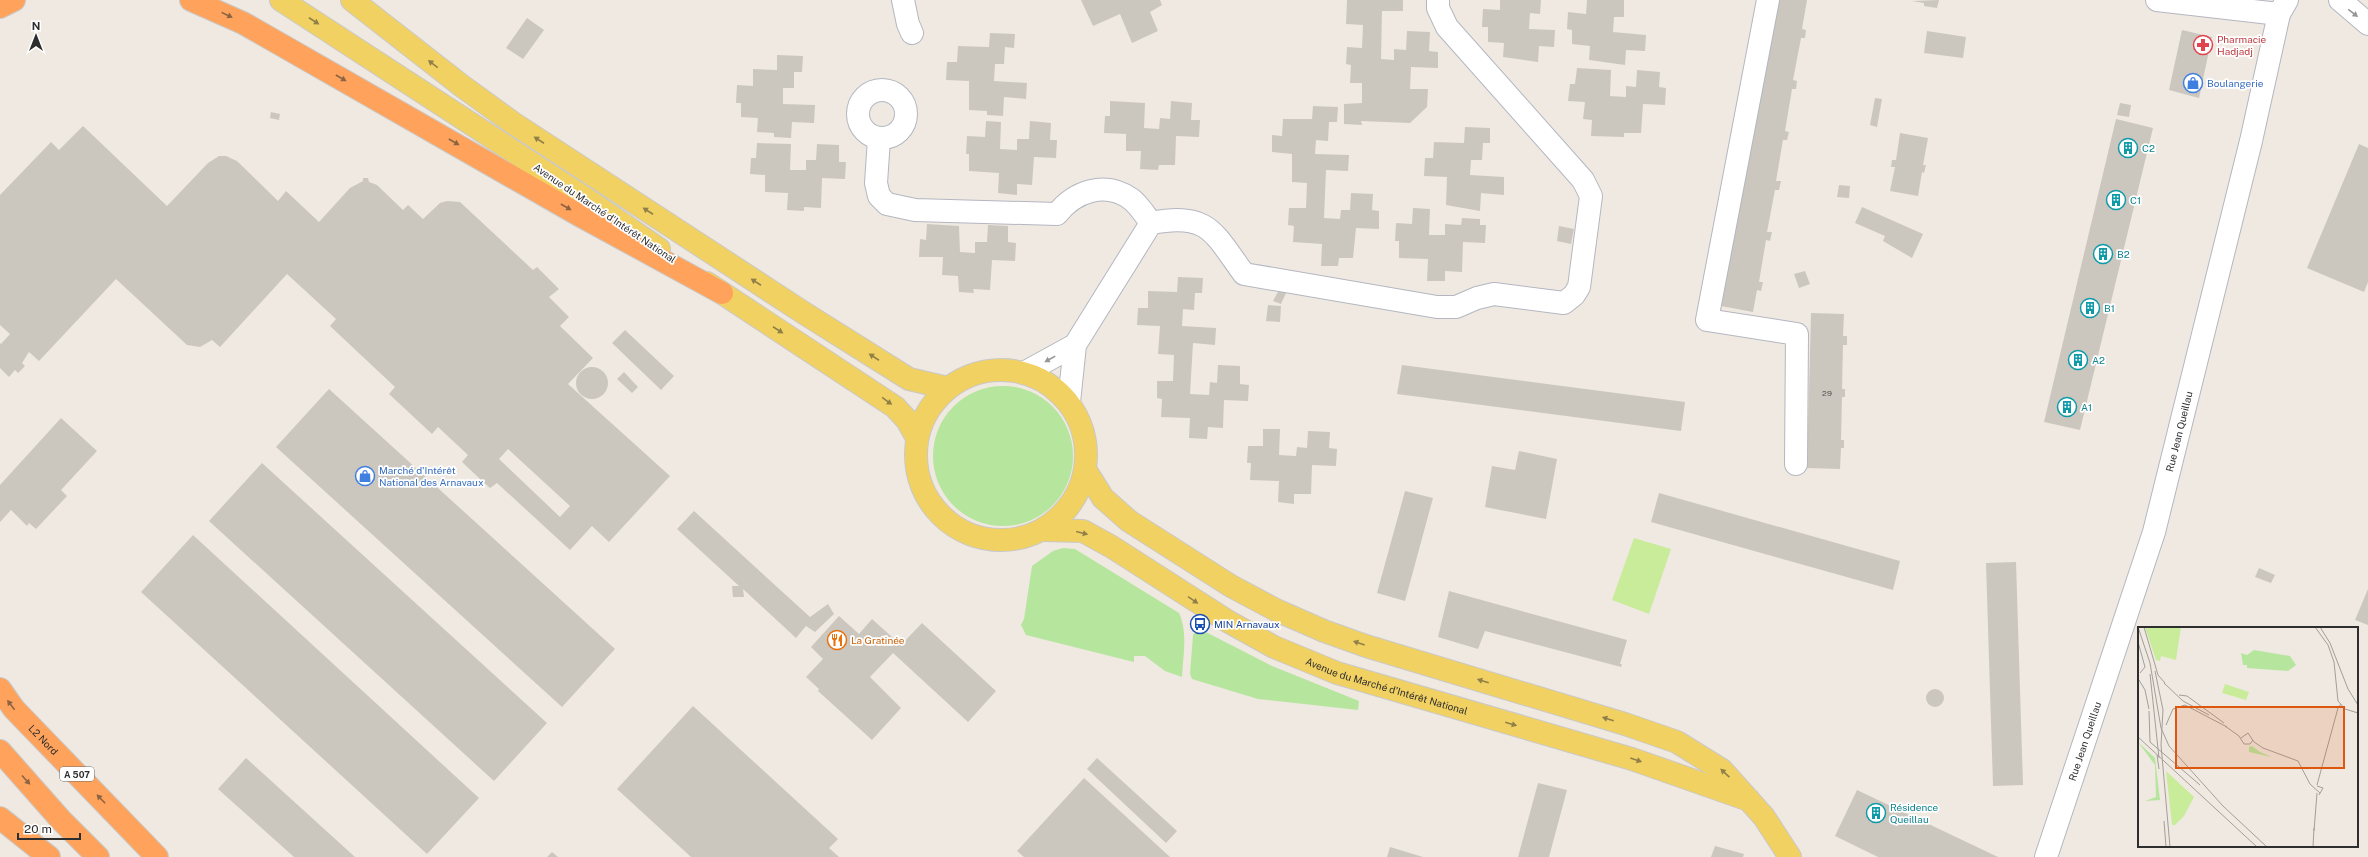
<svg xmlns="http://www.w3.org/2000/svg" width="2368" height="857" font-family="'Public Sans',sans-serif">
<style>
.green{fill:#b6e59e}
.pitch{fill:#c9ec9a}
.building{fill:#cbc7bf;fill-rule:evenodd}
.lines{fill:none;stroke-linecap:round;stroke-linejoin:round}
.minor-casing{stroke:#b4b7c1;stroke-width:24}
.secondary-casing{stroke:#b4b7c1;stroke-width:24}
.primary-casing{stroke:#c9c9c9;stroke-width:24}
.motorway-casing{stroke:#c9c9c9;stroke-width:24}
.minor{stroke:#fff;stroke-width:22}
.secondary{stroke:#fff;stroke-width:22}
.primary{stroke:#f2d163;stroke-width:22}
.motorway{stroke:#ffa35c;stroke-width:22}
.oneway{fill:#969696}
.oneway2{fill:#8c6343}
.oneway3{fill:#908048}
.labels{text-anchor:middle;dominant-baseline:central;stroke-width:3.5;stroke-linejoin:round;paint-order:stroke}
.number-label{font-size:8px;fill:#555452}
.shield{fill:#fff;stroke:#6d6d6d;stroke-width:1}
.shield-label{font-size:9px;font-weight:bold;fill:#2e2e2e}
.health-label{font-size:10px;fill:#be3a42;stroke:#fff;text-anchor:start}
.shop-label{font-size:10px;fill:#366cbe;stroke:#fff;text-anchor:start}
.culture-label{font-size:10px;fill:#0d838f;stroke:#fff;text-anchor:start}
.street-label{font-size:10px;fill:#2e2e2e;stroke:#fff}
.transit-label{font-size:10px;fill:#164399;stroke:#fff;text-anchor:start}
.food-label{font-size:10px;fill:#c56008;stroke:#fff;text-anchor:start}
.inset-road{fill:none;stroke:#a29e99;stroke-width:1}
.view{fill:#df570e;fill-opacity:0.15;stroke:#df570e;stroke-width:2}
.inset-edge{fill:none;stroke:#2e2e2e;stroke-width:2}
</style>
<rect width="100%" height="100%" fill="#efe9e1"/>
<!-- green -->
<path class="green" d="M933 456a70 70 0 1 1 140 0a70 70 0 1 1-140 0Z
M 1063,548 L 1075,549 L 1179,613 C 1188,633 1183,656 1182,677 L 1165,671 L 1145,656 L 1134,656 L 1134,662 L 1026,635 L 1021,625 L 1024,619 L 1032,566 L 1053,551 Z
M 1198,628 L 1272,666 L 1359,701 L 1358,710 L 1258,699 L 1192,679 L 1190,674 L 1193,635 Z"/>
<!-- pitch -->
<path class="pitch" d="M 1634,538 L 1671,549 L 1649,614 L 1612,600 Z"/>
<!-- building -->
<path class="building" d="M 1081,0 L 1160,0 L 1162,5 L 1150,12 L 1158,31 L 1132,43 L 1120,14 L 1093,26 Z
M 1347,0 L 1403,0 L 1403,11 L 1382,11 L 1381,59 L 1394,60 L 1394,49 L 1406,50 L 1407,31 L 1430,32 L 1429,51 L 1438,52 L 1438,68 L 1411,67 L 1410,89 L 1428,89 L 1427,107 L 1410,123 L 1361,121 L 1362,125 L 1344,124 L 1344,104 L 1362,103 L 1362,83 L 1350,83 L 1351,65 L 1346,64 L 1347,47 L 1362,48 L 1363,25 L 1346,24 Z
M 1500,0 L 1541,0 L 1540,14 L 1530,13 L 1529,29 L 1555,30 L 1554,47 L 1539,46 L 1538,62 L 1503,57 L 1504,43 L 1488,42 L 1488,27 L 1482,27 L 1483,9 L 1500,10 Z
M 1587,0 L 1624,0 L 1624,17 L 1614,17 L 1613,32 L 1646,35 L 1645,51 L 1626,50 L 1625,65 L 1589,60 L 1590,46 L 1572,44 L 1572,30 L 1567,29 L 1568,12 L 1586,14 Z
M 1776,0 L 1807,0 L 1802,29 L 1806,30 L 1805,38 L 1801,38 L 1793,80 L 1797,81 L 1796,89 L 1792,89 L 1785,131 L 1789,132 L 1787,140 L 1783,140 L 1776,181 L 1781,181 L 1779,190 L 1775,190 L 1767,232 L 1772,232 L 1770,241 L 1766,240 L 1759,282 L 1763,282 L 1761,291 L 1757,290 L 1753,312 L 1721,306 Z
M 1939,0 L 1937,8 L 1924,6 L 1924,3 L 1912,1 Z
M 527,18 L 544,30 L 523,59 L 506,48 Z
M 2182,30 L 2212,37 L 2199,98 L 2169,90 Z
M 1927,31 L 1966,37 L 1963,58 L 1924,53 Z
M 990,33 L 1015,34 L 1014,48 L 1005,47 L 1004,64 L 995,64 L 994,81 L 1027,83 L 1026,99 L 1004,97 L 1003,116 L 987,115 L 987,111 L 969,110 L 969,81 L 946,80 L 947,62 L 957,62 L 958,46 L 989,47 Z
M 777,55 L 803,56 L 802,72 L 794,72 L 794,88 L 783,88 L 783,104 L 815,105 L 814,123 L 792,122 L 791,138 L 774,137 L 774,133 L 757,132 L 758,118 L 741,117 L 741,103 L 736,103 L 737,85 L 753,86 L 753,69 L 777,70 Z
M 1577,68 L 1611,70 L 1610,96 L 1626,97 L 1626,86 L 1636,87 L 1637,70 L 1660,72 L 1659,87 L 1666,88 L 1665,105 L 1643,104 L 1641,133 L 1624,133 L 1624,137 L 1591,136 L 1592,120 L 1583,119 L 1585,102 L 1568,101 L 1570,84 L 1575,84 Z
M 1875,98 L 1882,99 L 1877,127 L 1870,125 Z
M 1110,101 L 1145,103 L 1144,128 L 1159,129 L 1160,118 L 1170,119 L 1171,101 L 1192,103 L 1191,120 L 1200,120 L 1199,137 L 1176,136 L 1175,165 L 1159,165 L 1158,170 L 1140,169 L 1141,151 L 1126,151 L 1126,134 L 1104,133 L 1105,116 L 1110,116 Z
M 2120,103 L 2131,105 L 2129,117 L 2117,115 Z
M 1313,106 L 1338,107 L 1337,122 L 1329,122 L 1328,141 L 1316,140 L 1315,154 L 1349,155 L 1348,171 L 1326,170 L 1324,218 L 1340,219 L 1341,210 L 1350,210 L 1351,193 L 1373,194 L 1372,210 L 1379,211 L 1379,229 L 1356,228 L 1353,258 L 1339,258 L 1338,266 L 1321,266 L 1322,244 L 1293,242 L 1294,226 L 1288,225 L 1289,208 L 1306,208 L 1307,183 L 1292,182 L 1292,154 L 1272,152 L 1272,135 L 1282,136 L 1283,119 L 1312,119 Z
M 271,112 L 280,114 L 279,120 L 270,118 Z
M 2116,119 L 2153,128 L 2080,430 L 2044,422 Z
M 986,121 L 1001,122 L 1000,149 L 1017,150 L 1017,139 L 1029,139 L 1030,121 L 1051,123 L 1050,140 L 1057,140 L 1056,158 L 1034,157 L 1032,185 L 1017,184 L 1017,195 L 998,193 L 999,173 L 969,171 L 969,154 L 966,154 L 967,136 L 985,137 Z
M 83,126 L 167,206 L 208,163 L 219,156 L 226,156 L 237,161 L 278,201 L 286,191 L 319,222 L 350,188 L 363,181 L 363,178 L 368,178 L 369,182 L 377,185 L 403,210 L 408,205 L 423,219 L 440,203 L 447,201 L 460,202 L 533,270 L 537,267 L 559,289 L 549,297 L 569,317 L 560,326 L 593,358 L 568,384 L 670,476 L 609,542 L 592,526 L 570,550 L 497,483 L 490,488 L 480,479 L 462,462 L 468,455 L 438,427 L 432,434 L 389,394 L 395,387 L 330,326 L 336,319 L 287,274 L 220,347 L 212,340 L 200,347 L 187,345 L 116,279 L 39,361 L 29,352 L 22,363 L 25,366 L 18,373 L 15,370 L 9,377 L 0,368 L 0,343 L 1,344 L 10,334 L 0,325 L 0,195 L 51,142 L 59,150 ZM 508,449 L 570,506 L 560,517 L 499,459 Z
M 1465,127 L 1490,128 L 1490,143 L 1483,143 L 1482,160 L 1471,160 L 1470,175 L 1504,177 L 1504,195 L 1481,193 L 1480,211 L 1446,205 L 1447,177 L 1424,176 L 1425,158 L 1433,158 L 1434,142 L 1464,143 Z
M 1900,133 L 1928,138 L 1923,165 L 1926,165 L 1924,173 L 1922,172 L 1918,196 L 1890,191 L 1895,167 L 1891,167 L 1892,160 L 1896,160 Z
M 757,143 L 791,144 L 790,170 L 806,170 L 806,160 L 816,160 L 817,144 L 839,145 L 839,162 L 846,162 L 845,179 L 822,178 L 821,208 L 804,207 L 804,211 L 787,210 L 788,193 L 765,192 L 765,175 L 750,174 L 751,158 L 756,158 Z
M 2359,144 L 2368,148 L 2368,282 L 2364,292 L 2307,268 Z
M 1839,185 L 1850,186 L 1849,198 L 1837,197 Z
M 1862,207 L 1923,234 L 1912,258 L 1883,241 L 1885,236 L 1855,223 Z
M 1413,208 L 1430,209 L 1429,235 L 1445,235 L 1445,224 L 1461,225 L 1462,218 L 1480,219 L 1480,225 L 1486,225 L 1485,243 L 1463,242 L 1462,272 L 1445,271 L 1445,281 L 1427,281 L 1428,259 L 1399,258 L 1399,241 L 1395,241 L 1396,223 L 1412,224 Z
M 927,224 L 959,226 L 960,252 L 975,253 L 975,242 L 987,242 L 988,225 L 1008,226 L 1008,242 L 1016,243 L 1015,261 L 992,260 L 990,290 L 973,289 L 974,293 L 959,292 L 958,276 L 942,275 L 943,257 L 919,257 L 920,239 L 926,240 Z
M 1559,226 L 1574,229 L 1571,244 L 1557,241 Z
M 1805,271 L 1810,284 L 1799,288 L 1794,274 Z
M 1178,277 L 1203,278 L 1202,293 L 1195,293 L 1194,310 L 1183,309 L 1182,326 L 1216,328 L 1215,345 L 1193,343 L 1190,394 L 1209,395 L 1210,382 L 1217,383 L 1218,365 L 1240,366 L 1240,384 L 1249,385 L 1248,401 L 1224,400 L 1223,428 L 1208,427 L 1207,439 L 1189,438 L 1190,418 L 1161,417 L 1162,399 L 1157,398 L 1157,381 L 1173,381 L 1174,355 L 1158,354 L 1160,326 L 1137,325 L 1138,308 L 1148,308 L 1148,291 L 1177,292 Z
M 1280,288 L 1287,291 L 1281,304 L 1273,301 Z
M 1268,305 L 1281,306 L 1280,322 L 1266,321 Z
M 1811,313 L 1844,314 L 1843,336 L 1847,336 L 1847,345 L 1843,345 L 1842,389 L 1845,389 L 1845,397 L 1842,397 L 1841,440 L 1844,440 L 1844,448 L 1841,448 L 1840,469 L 1807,468 Z
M 625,330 L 674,376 L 661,390 L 612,343 Z
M 1402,365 L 1685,402 L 1681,431 L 1397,394 Z
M576 383a16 16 0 1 1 32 0a16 16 0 1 1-32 0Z
M 624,372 L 638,387 L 632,393 L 617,379 Z
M 329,389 L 615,649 L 562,707 L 276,447 Z
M 61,418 L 97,451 L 61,490 L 67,496 L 36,529 L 29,523 L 27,526 L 11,510 L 0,522 L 0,485 Z
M 1263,429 L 1280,429 L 1279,455 L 1296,456 L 1297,447 L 1307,448 L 1308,431 L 1330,432 L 1329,448 L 1337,449 L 1336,466 L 1312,465 L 1311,494 L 1294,494 L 1294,504 L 1278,502 L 1279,481 L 1250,480 L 1251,463 L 1247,463 L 1248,446 L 1263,446 Z
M 1519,451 L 1557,459 L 1546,519 L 1485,507 L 1492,466 L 1515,470 Z
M 262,463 L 547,723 L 494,781 L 209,521 Z
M 1405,491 L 1433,498 L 1405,601 L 1377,593 Z
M 1659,493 L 1900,561 L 1893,590 L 1651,522 Z
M 694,511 L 810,617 L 828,604 L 834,614 L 815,632 L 806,626 L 796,638 L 743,589 L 744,597 L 733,597 L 732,586 L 739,586 L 677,529 Z
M 193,535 L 479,798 L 427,854 L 141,592 Z
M 2016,562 L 2023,785 L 1993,786 L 1986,563 Z
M 2259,568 L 2275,575 L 2271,583 L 2255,577 Z
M 2368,589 L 2368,625 L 2355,620 Z
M 1449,591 L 1627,640 L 1620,664 L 1622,664 L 1621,667 L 1485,631 L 1478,649 L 1438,637 Z
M 839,616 L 859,634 L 872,619 L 901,645 L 922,623 L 996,691 L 968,722 L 893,653 L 870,677 L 901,708 L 872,740 L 818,691 L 819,689 L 806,677 L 823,659 L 811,647 Z
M1926 698a9 9 0 1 1 18 0a9 9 0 1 1-18 0Z
M 693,706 L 838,839 L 829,848 L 839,857 L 691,857 L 617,789 Z
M 246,758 L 355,857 L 294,857 L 218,789 Z
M 1097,758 L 1177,831 L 1166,843 L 1087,769 Z
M 1084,778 L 1170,857 L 1024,857 L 1017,851 Z
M 1538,783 L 1567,790 L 1549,857 L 1518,857 Z
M 1857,790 L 1998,857 L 1878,857 L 1835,836 Z
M 1715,846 L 1744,854 L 1743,857 L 1711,857 Z
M 1390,847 L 1423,857 L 1387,857 Z
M 552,852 L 558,857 L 547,857 Z"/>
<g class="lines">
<!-- minor casing -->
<g class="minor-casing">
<path id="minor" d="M 903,0 L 908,24 L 912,33
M 1768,0 L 1707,320 L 1797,334 L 1796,464
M 2157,0 L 2279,14
M858 114a24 24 0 1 1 48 0a24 24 0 1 1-48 0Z
M 879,139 L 876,183 L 879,196 L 887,204 L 915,210 L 1057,214 C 1074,192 1105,180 1131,199 C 1139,205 1145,215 1151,223
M 1024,373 L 1075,345
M 1069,402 L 1075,345 L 1151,223 C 1209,212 1213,232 1244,274 L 1437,307 L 1456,307 L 1477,298 L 1494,294 L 1564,303 L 1574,295 L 1579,287 L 1591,196 L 1583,180 L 1447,27 L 1438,8 L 1438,0"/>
</g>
<!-- secondary casing -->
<g class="secondary-casing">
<g id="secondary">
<path d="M 2340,0 L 2368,24"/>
<path id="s1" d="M 2046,857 L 2154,532 L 2251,141 L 2279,14 L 2287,0"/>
</g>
</g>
<!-- primary casing -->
<g class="primary-casing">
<g id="primary">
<path d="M 281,0 L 588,200 L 659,249"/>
<path d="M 352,0 L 462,86 L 513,123 L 804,313 L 909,379 L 948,388"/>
<path d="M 707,283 L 895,407 L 907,420 L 917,438"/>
<circle cx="1001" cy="455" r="85"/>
<path d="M 1086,471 L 1103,498 L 1129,521 L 1231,586 L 1276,610 L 1324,631 L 1366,646 L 1625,724 L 1677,742 L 1722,770 L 1764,817 L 1790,857"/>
<path id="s2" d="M 1043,530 L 1083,531 L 1112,547 L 1229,622 L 1274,647 L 1337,673 L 1632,759 L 1749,800"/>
</g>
</g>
<!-- motorway casing -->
<g class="motorway-casing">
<g id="motorway">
<path d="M 191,0 L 243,23 L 579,215 L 722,293"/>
<path d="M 0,7 L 14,0"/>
<path id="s3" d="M 0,689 L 14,709 L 157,857"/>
<path d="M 0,751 L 61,820 L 98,857"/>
<path d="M 0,818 L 49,857"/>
</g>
</g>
<!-- minor -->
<use href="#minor" class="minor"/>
<!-- secondary -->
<use href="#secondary" class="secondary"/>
<!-- primary -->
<use href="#primary" class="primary"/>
<!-- motorway -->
<use href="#motorway" class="motorway"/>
</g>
<!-- one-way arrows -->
<defs><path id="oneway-solid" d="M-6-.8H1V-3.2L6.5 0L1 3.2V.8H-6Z"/></defs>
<g class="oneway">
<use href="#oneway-solid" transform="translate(2353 13) rotate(38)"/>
<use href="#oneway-solid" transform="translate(1050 359) rotate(151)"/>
</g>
<g class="oneway2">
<use href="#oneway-solid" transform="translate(227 15) rotate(26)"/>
<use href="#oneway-solid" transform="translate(341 78) rotate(30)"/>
<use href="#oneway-solid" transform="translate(454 142) rotate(30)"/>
<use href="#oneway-solid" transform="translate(566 207) rotate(30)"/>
<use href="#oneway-solid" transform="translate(11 705) rotate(-127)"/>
<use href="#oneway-solid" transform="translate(26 780) rotate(48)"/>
<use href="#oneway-solid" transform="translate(101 799) rotate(-134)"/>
</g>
<g class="oneway3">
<use href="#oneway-solid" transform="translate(314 21) rotate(33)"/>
<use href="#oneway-solid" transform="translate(433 64) rotate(-142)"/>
<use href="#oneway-solid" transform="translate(539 140) rotate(-147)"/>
<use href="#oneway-solid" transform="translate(648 211) rotate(-147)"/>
<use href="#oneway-solid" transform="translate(756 282) rotate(-147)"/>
<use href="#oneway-solid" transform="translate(778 330) rotate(33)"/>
<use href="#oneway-solid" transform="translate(874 357) rotate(-147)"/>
<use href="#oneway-solid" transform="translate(887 401) rotate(36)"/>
<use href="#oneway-solid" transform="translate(1082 533) rotate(14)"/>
<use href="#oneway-solid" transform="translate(1193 600) rotate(34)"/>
<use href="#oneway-solid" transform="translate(1359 643) rotate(-161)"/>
<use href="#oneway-solid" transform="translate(1483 681) rotate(-163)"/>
<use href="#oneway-solid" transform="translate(1608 719) rotate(-163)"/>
<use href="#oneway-solid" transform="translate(1511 724) rotate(16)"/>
<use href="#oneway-solid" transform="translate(1636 760) rotate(19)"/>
<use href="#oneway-solid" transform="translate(1725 773) rotate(-137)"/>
</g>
<!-- icons -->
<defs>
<g id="pharmacy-ring" transform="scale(1)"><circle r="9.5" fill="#fff" stroke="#e0444e" stroke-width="1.5"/><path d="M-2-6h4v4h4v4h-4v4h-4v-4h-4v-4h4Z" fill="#e0444e"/></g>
<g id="shop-ring" transform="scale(1)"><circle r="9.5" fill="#fff" stroke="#3f7fe0" stroke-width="1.5"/><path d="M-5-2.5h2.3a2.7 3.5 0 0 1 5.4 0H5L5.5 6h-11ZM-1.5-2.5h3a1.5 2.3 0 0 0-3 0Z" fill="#3f7fe0"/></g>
<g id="building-ring" transform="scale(1)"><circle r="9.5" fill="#fff" stroke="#0f9aa8" stroke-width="1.5"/><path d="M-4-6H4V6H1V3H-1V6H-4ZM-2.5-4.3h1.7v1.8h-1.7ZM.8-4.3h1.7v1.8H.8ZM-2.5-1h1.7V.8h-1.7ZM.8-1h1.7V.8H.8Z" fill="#0f9aa8"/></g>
<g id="bus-ring" transform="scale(1)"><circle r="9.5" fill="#fff" stroke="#1a4fb4" stroke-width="1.5"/><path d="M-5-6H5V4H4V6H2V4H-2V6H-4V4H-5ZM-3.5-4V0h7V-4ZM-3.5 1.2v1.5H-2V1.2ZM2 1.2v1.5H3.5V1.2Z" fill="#1a4fb4"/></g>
<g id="restaurant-ring" transform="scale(1)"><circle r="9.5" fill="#fff" stroke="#e8710a" stroke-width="1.5"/><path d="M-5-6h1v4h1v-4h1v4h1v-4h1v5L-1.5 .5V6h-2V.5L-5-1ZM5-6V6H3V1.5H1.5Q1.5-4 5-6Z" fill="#e8710a"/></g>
</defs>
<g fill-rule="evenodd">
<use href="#pharmacy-ring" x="2203" y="45"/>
<use href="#shop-ring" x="2193" y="83"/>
<use href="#building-ring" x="2128" y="148"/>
<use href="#building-ring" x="2116" y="200"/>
<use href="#building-ring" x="2103" y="254"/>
<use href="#building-ring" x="2090" y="308"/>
<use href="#building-ring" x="2078" y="360"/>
<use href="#building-ring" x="2067" y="407"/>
<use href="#shop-ring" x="365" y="476"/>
<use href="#bus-ring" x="1200" y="624"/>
<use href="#restaurant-ring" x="837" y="640"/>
<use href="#building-ring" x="1876" y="813"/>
</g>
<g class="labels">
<!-- number labels -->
<g class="number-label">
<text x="1827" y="393">29</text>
</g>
<!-- shield labels -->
<rect class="shield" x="60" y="767" width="34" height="14" rx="3"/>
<g class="shield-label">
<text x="77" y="774">A 507</text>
</g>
<!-- health labels -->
<g class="health-label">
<text x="2217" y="39">Pharmacie<tspan x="2217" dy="12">Hadjadj</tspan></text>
</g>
<!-- shop labels -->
<g class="shop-label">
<text x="2207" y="83">Boulangerie</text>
<text x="379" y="470">Marché d'Intérêt<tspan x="379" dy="12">National des Arnavaux</tspan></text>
</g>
<!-- culture labels -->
<g class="culture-label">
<text x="2142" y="148">C2</text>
<text x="2130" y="200">C1</text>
<text x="2117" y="254">B2</text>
<text x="2104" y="308">B1</text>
<text x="2092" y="360">A2</text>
<text x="2081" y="407">A1</text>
<text x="1890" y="807">Résidence<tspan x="1890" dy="12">Queillau</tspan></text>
</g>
<!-- street labels -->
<g class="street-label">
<text transform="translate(605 213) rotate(34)">Avenue du Marché d'Intérêt National</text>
<text stroke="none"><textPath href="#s1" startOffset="446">Rue Jean Queillau</textPath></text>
<text stroke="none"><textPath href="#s2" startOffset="383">Avenue du Marché d'Intérêt National</textPath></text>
<text stroke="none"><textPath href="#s3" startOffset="67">L2 Nord</textPath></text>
<text stroke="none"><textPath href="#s1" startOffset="122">Rue Jean Queillau</textPath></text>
</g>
<!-- transit labels -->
<g class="transit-label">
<text x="1214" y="624">MIN Arnavaux</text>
</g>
<!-- food labels -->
<g class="food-label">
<text x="851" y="640">La Gratinée</text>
</g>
</g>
<!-- overview -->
<g transform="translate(2138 627)">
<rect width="220" height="220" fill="#efe9e1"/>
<path d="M 116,23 L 152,29 L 158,38 L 150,44 L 109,41 L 109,38 L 105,38 L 103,26 L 109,28 ZM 0,115 L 17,131 L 22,173 L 7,174 L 18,170 L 17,138 ZM 114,119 L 122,125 L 134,130 L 111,125 L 111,120 Z" fill="#b6e59e"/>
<path d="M 7,0 L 43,0 L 38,33 L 23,29 L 22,34 L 18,33 ZM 87,57 L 111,65 L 108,73 L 84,66 ZM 28,144 L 56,170 L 46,189 L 37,198 L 34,198 Z" fill="#c9ec9a"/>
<path class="inset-road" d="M 0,0 L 12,36 L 23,101 L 31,119 L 85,179 L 129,220M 6,0 L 20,48 L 27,56M 177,0 L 190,18 L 196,35 L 200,74 L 207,82 L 220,86M 182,0 L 192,16 L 210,62 L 220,78M 0,15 L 7,40 L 2,46M 17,44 L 25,83 L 23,118 L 32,220M 12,47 L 21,131M 1,53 L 7,63 L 11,82M 26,56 L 45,74 L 71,88M 41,68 L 49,69 L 86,96M 11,84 L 12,115 L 62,158M 28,98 L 35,82 L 47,78 L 89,100M 87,99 L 101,109 L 106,117 L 112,117 L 115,113M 0,110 L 119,220M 103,111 L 110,106 L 116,115 L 125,121 L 160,134 L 172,157 L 182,166M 19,128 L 21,142M 179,158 L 200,81 L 203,77M 179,159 L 185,161 L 181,168M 26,194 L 28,220M 176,204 L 179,166M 175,220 L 176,201"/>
<path class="view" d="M 38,80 L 206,80 L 206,141 L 38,141 Z"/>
<rect width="220" height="220" class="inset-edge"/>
</g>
<!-- north arrow -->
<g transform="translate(36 36)" stroke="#ffffff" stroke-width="3" paint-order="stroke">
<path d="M0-3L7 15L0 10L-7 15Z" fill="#2e2e2e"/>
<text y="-6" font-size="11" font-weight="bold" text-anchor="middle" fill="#2e2e2e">N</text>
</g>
<!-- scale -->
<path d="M18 833v6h62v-6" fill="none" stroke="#2e2e2e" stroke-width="2"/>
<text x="24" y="833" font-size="12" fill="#2e2e2e" stroke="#ffffff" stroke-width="3" paint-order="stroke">20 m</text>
</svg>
